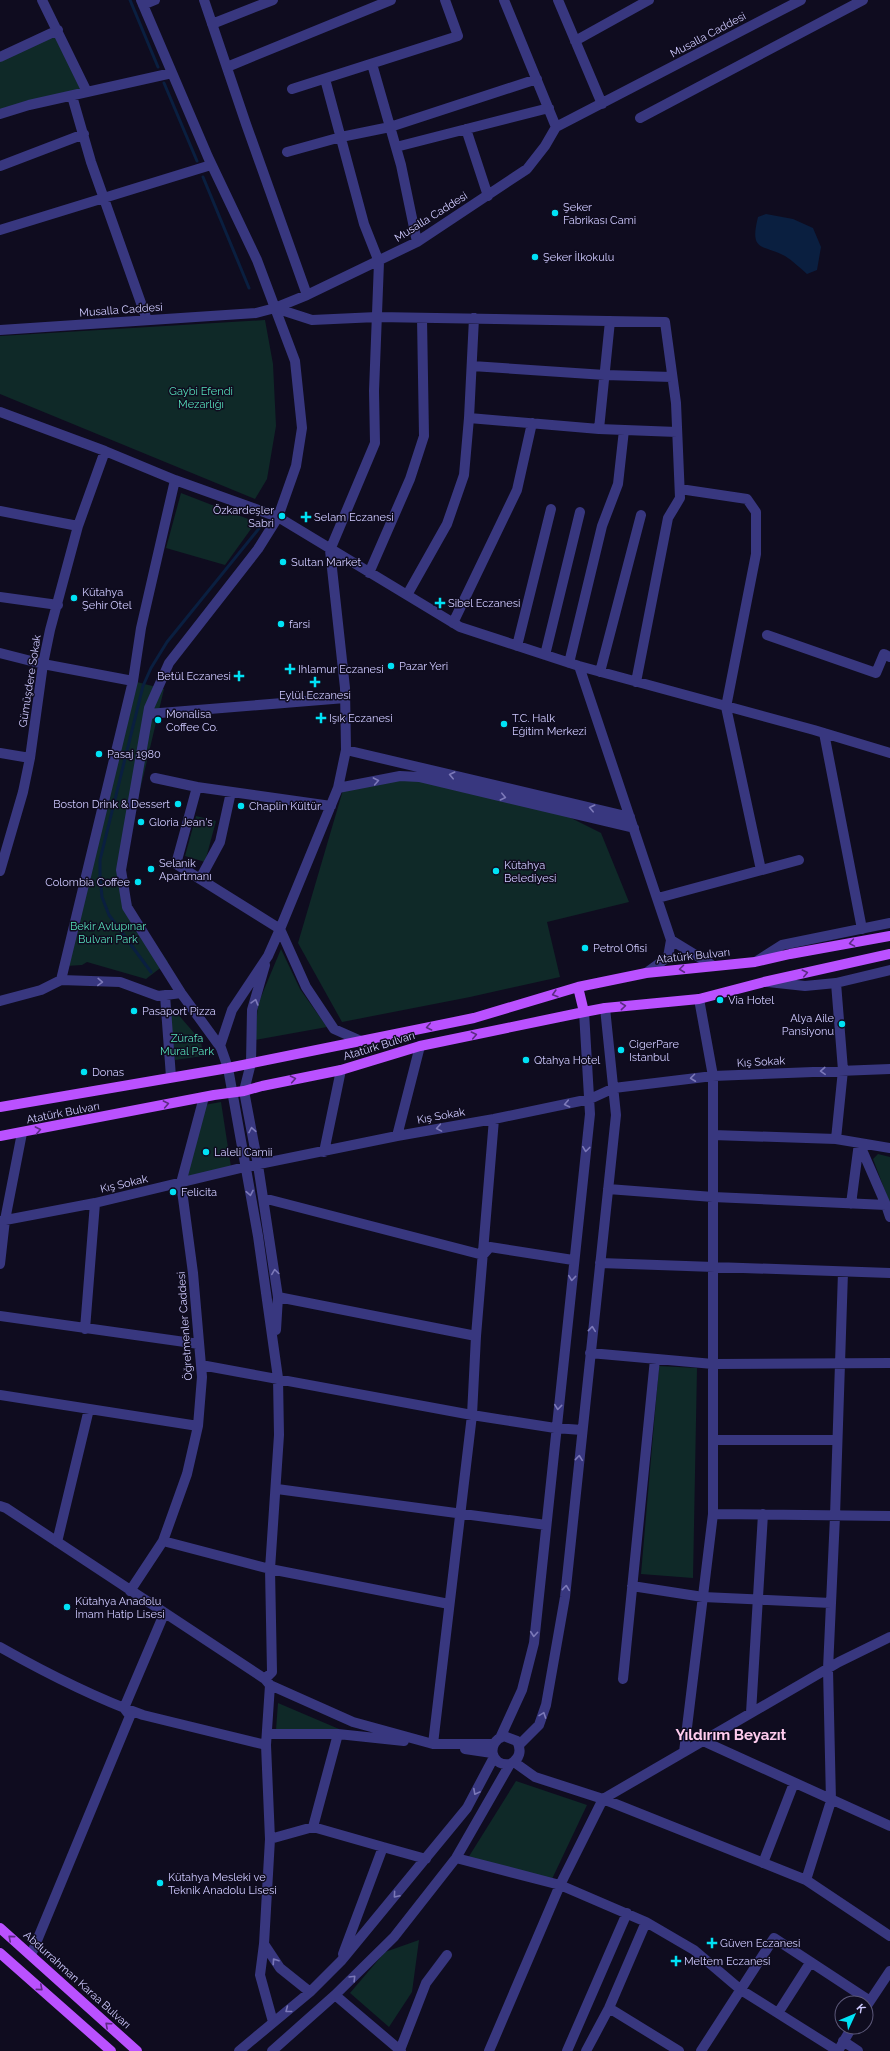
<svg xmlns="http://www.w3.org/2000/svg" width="890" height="2051" font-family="Raleway,sans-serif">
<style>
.green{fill:#0f2928}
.water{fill:#0a1f40}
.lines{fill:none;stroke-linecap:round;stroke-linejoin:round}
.stream{stroke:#0a1f40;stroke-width:3}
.minor{stroke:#38377f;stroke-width:10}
.major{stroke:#ba51ff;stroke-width:10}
.oneway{stroke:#7c79b9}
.oneway2{stroke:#5c2b84}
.poi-dot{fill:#00e2f5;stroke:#0f0c1f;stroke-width:1.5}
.labels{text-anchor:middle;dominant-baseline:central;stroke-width:3;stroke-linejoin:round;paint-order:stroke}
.street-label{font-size:11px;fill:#cfcaff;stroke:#0f0c1f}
.poi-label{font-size:11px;fill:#cfcaff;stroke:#0f0c1f;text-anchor:start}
.park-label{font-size:11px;fill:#56dfba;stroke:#0f0c1f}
.district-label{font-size:15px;font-weight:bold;fill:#fce;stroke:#0f0c1f}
</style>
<rect width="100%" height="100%" fill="#0f0c1f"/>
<!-- green -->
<path class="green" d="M 57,34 L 87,92 L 0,113 L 0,58 Z
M 265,320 L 273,364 L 276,426 L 267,479 L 255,499 L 0,394 L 0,336 Z
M 181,493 L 256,522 L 225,565 L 166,548 Z
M 133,681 L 164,689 L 121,870 L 135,915 L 168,962 L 146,979 L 87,962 L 82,965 L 66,966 Z
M 419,777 L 563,814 L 601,833 L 629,902 L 547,922 L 560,977 L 470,997 L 342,1022 L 298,943 L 343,790 Z
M 196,816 L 216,821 L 205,862 L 185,856 Z
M 281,949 L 300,989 L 327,1027 L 255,1040 L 258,1004 Z
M 176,1012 L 201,1041 L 203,1056 L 175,1060 L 170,1016 Z
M 221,1102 L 231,1167 L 187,1177 L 204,1105 Z
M 878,1154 L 890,1157 L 890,1204 L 873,1159 Z
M 659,1366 L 697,1368 L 693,1578 L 641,1574 Z
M 278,1703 L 339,1729 L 276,1730 Z
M 516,1781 L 587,1805 L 552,1879 L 468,1858 Z
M 419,1940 L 412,1992 L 389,2027 L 350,1993 L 385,1952 Z"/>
<!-- water -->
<path class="water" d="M 766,214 L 793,219 L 813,228 L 821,247 L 817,270 L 807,274 C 800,268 793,261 785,256 C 763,244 749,253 758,217 Z"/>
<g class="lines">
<!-- stream -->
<path class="stream" d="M 130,0 L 158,67
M 164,83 L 197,161
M 203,177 L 249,288
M 151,972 L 109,915 L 102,897 L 100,876 L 100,860 L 143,686 L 151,668 L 167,642 L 261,526"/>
<!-- minor -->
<path class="minor" d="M 42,0 L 87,92
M 141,0 L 208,157 L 257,260 L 275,308 L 295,361 L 302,428 L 296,466 L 278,517 L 258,549 L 169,663 L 149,708 L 121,870 L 127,907 L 181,993 L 221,1048 L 228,1068 L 258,1236 L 278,1378 L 279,1435 L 270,1569 L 272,1672 L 265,1679 L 270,1685 L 266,1745 L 270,1839 L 264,1944 L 260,1975 L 273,2022
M 204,0 L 246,124 L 307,295
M 504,0 L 556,127
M 558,0 L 602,104
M 143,5 L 155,0
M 212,24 L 273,0
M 575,41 L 649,0
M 0,57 L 58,30
M 372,64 L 401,165 L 417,242
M 227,67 L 391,0
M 292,89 L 458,36 L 445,0
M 72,96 L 91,162 L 147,320
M 0,114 L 29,105 L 172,73
M 640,118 L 863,0
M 466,129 L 488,196
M 396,147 L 549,108
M 287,152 L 341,137 L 390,127 L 537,79
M 0,166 L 84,134
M 0,230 L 211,165
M 275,308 L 312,320 L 377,317 L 665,322 L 676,403 L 680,498 L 668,518 L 636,682
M 0,330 L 256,313 L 275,308 L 307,295 L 417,242 L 527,169 L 545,146 L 556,127 L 801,0
M 472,366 L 605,375 L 672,377
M 0,412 L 105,451 L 175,480 L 278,517 L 460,627 L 579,666 L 814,730 L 890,753
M 469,418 L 599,429 L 677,432
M 599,429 L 610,321
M 680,489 L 747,499 L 756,512 L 756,554 L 726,707 L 761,870
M 0,511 L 78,526
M 369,573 L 410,479 L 424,436 L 422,318
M 407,595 L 447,524 L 464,475 L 469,418 L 474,318
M 0,597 L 58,605
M 453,623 L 517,490 L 532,423
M 767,635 L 876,673 L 884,654 L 890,657
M 517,646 L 551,509
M 0,653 L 43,664 L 133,681
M 545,655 L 580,512
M 569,663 L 602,526 L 618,484 L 624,430
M 579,666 L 671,940 L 668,957 L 646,973
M 600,672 L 641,515
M 148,714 L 345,698
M 824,733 L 862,929
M 346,750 L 630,817
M 0,753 L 30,758
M 155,778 L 197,787
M 338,788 L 400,776 L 419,777 L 634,828
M 331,806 L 197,787 L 176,864 L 280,929 L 306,987 L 334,1029 L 361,1041
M 0,871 L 23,792 L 30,758 L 43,664 L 50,630 L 78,526 L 105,451
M 200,879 L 220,842 L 231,792
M 658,898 L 799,860
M 671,940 L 712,965
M 757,961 L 782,945 L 890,923
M 265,965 L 252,1010 L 251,1063 L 244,1091 L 258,1165 L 278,1297 L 276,1330
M 61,980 L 120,982 L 158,996 L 181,993
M 768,982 L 805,986 L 836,983 L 890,970
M 165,995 L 171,1077
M 0,1001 L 41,990 L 61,980 L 133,681 L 141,628 L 175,480
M 220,1046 L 232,1010 L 268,956 L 280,929 L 338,788 L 346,750 L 345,688 L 330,550 L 375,443 L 374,391 L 379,262 L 364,224 L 325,79
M 713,1135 L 836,1139 L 890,1148
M 397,1136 L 420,1046
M 836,1139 L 843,1070 L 836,983
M 324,1152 L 341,1070
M 608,1189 L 713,1197 L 886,1205 L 859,1143
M 263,1198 L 483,1255 L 490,1247 L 573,1260
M 851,1204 L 859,1143
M 886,1205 L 890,1217
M 0,1221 L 95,1203 L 245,1167 L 397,1136 L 494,1119 L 590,1099 L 614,1088 L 713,1076 L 890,1069
M 600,1263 L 890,1273
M 0,1264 L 5,1220 L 22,1133
M 278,1297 L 476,1336
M 0,1316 L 199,1344
M 85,1329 L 95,1203
M 590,1353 L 713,1364 L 890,1363
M 201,1365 L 472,1415 L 555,1428 L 582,1430
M 0,1395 L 198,1426
M 713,1440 L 837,1440
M 277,1489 L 546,1525
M 0,1506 L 6,1508 L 265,1679
M 713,1514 L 890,1516
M 163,1541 L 270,1569 L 449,1604
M 57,1542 L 89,1409
M 632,1586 L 703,1597 L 831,1603
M 130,1591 L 163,1541 L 187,1474 L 198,1426 L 202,1377 L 193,1273 L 181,1183 L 204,1097
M 0,1647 C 46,1673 93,1697 143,1715 L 266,1745
M 623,1679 L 655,1359
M 270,1685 L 353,1722 L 433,1744 L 493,1744
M 751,1713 L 763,1514
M 268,1734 L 338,1734 L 404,1741
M 500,1738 L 522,1690 L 534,1643 L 590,1114 L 584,1012
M 703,1741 L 890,1826
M 433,1744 L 472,1415 L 476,1336 L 494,1119
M 519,1745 L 539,1725 L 546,1705 L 565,1597 L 616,1115 L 605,1008
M 465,1749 L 492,1753
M 684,1752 L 713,1514 L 713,1076 L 699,999
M 514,1762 L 535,1777 L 603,1799 L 806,1880 L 890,1936
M 313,1827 L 338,1734
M 270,1839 L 313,1827 L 383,1847
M 456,1858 L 560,1885 L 646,1922 L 694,1950 L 741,1990 L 838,2051
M 763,1863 L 794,1783
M 806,1880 L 831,1801 L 828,1669 L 835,1516 L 843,1272
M 264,1944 L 280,1968 L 310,1992
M 343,1954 L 383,1847 L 426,1859
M 31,1955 L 130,1716 L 124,1708 L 164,1614
M 335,1995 L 401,2051
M 866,2007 L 890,1971
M 609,2008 L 679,2051
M 778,2013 L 810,1963
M 843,2041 L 858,2051
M 400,2050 L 426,1983 L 447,1955
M 239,2051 L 310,1992 L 341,1961 L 467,1808 L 494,1757
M 272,2051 L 335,1995 L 394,1937 L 456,1858 L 510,1764 C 520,1759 522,1751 517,1741 L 504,1736 C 486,1742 490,1767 510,1764
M 489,2051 L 560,1885 L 603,1799 L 839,1662 L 890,1637
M 567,2051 L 627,1913
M 586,2051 L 609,2008 L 646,1922
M 701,2051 L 774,1938 L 870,2001
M 838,2051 L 852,2027"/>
<!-- major -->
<path class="major" d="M 578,987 L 584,1012
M 0,1107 L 228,1068 L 474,1018 L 578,987 L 646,973 L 755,962 L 790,954 L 890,936
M 0,1136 L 214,1095 L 244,1091 L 262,1086 L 341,1070 L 420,1046 L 584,1012 L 605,1008 L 699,999 L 764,982 L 890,954
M 0,1928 L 137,2051
M 0,1953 L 111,2051"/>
</g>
<!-- one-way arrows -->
<defs><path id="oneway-chevron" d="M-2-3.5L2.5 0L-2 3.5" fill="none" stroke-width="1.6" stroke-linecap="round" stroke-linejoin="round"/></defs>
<g class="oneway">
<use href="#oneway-chevron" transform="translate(452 775) rotate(-167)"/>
<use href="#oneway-chevron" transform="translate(376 781) rotate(-11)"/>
<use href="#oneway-chevron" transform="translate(503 797) rotate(13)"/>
<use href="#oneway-chevron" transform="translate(592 808) rotate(-167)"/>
<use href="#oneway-chevron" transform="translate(100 982) rotate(2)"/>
<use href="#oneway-chevron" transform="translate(255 1002) rotate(-74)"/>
<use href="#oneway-chevron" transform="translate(823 1071) rotate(177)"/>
<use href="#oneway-chevron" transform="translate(693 1078) rotate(173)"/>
<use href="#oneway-chevron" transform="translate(567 1104) rotate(168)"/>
<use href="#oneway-chevron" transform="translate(439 1128) rotate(170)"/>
<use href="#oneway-chevron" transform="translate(252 1130) rotate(-101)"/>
<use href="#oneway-chevron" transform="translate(586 1149) rotate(97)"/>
<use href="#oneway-chevron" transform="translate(250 1193) rotate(79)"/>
<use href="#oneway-chevron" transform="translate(275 1272) rotate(-98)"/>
<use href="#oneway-chevron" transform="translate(572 1278) rotate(96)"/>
<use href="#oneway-chevron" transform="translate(592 1329) rotate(-84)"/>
<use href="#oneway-chevron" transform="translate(558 1407) rotate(96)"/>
<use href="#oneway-chevron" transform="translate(579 1458) rotate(-84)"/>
<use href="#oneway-chevron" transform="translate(566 1588) rotate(-84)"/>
<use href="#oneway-chevron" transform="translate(534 1634) rotate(95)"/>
<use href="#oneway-chevron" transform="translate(543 1715) rotate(-70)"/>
<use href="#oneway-chevron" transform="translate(476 1792) rotate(118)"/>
<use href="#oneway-chevron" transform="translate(396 1895) rotate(130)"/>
<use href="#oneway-chevron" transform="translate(275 1961) rotate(-124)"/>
<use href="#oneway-chevron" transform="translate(353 1978) rotate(-45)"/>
<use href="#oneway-chevron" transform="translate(288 2010) rotate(142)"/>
</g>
<g class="oneway2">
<use href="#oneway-chevron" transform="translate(852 943) rotate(170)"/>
<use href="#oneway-chevron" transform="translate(682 969) rotate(173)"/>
<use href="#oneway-chevron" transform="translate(805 973) rotate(-13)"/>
<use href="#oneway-chevron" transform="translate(555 994) rotate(163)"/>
<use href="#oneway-chevron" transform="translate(623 1006) rotate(-6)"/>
<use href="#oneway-chevron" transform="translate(429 1027) rotate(168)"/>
<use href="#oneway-chevron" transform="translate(474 1035) rotate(-12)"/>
<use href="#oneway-chevron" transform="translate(293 1079) rotate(-11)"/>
<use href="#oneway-chevron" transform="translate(166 1104) rotate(-11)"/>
<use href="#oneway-chevron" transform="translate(38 1130) rotate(-11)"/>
<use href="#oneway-chevron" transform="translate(11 1938) rotate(-139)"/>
<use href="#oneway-chevron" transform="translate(40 1988) rotate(41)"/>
<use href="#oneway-chevron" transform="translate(108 2025) rotate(-138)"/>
</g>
<!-- markers -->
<g class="poi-dot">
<circle cx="555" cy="213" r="4"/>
<circle cx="535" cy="257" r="4"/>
<circle cx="282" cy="516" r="4"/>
<path d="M304 511h4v4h4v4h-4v4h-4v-4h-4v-4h4z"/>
<circle cx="283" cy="562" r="4"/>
<circle cx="74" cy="598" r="4"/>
<path d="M438 597h4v4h4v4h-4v4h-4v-4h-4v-4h4z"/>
<circle cx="281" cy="624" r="4"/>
<circle cx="391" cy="666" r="4"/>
<path d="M288 663h4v4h4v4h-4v4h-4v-4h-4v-4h4z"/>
<path d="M237 670h4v4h4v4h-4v4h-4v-4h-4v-4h4z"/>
<path d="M313 676h4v4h4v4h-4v4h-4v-4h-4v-4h4z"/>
<path d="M319 712h4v4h4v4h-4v4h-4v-4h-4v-4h4z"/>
<circle cx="158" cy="720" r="4"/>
<circle cx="504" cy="724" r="4"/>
<circle cx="99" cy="754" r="4"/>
<circle cx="178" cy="804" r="4"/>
<circle cx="241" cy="806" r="4"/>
<circle cx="141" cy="822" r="4"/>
<circle cx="151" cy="869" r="4"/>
<circle cx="496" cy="871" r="4"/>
<circle cx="138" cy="882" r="4"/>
<circle cx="585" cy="948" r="4"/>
<circle cx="720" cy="1000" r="4"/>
<circle cx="134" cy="1011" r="4"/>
<circle cx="842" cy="1024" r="4"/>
<circle cx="621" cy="1050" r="4"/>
<circle cx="526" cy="1060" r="4"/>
<circle cx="84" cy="1072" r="4"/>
<circle cx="206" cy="1152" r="4"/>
<circle cx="173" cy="1192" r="4"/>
<circle cx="67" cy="1607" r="4"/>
<circle cx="160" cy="1883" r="4"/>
<path d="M710 1937h4v4h4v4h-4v4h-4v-4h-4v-4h4z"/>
<path d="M674 1955h4v4h4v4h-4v4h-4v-4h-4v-4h4z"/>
</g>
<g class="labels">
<!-- street labels -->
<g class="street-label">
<text transform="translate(708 35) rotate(-28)">Musalla Caddesi</text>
<text transform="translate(431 217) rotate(-32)">Musalla Caddesi</text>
<text transform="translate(121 310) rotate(-4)">Musalla Caddesi</text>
<text transform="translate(30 681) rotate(-81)">Gümüşdere Sokak</text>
<text transform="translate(693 956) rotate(-6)">Atatürk Bulvarı</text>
<text transform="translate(379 1046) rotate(-17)">Atatürk Bulvarı</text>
<text transform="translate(761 1062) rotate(-3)">Kış Sokak</text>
<text transform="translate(63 1113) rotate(-11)">Atatürk Bulvarı</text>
<text transform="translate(441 1116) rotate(-10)">Kış Sokak</text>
<text transform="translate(124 1184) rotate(-13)">Kış Sokak</text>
<text transform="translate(185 1326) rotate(-94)">Öğretmenler Caddesi</text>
<text transform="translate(77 1980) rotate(42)">Abdurrahman Karaa Bulvarı</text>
</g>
<!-- poi labels -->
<g class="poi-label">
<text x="563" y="207">Şeker<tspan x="563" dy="13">Fabrikası Cami</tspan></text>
<text x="543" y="257">Şeker İlkokulu</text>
<text x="274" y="510" text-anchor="end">Özkardeşler<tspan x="274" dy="13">Sabri</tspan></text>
<text x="314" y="517">Selam Eczanesi</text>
<text x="291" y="562">Sultan Market</text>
<text x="82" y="592">Kütahya<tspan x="82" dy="13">Şehir Otel</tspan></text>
<text x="448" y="603">Sibel Eczanesi</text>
<text x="289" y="624">farsi</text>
<text x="399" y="666">Pazar Yeri</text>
<text x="298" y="669">Ihlamur Eczanesi</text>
<text x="231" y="676" text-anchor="end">Betül Eczanesi</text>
<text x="315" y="695" text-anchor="middle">Eylül Eczanesi</text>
<text x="166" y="714">Monalisa<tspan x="166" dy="13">Coffee Co.</tspan></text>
<text x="329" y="718">Işık Eczanesi</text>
<text x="512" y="718">T.C. Halk<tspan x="512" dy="13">Eğitim Merkezi</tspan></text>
<text x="107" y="754">Pasaj 1980</text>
<text x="170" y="804" text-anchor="end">Boston Drink &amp; Dessert</text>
<text x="249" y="806">Chaplin Kültür</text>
<text x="149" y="822">Gloria Jean's</text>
<text x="159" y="863">Selanik<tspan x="159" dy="13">Apartmanı</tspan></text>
<text x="504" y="865">Kütahya<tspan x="504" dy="13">Belediyesi</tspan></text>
<text x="130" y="882" text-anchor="end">Colombia Coffee</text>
<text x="593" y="948">Petrol Ofisi</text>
<text x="728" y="1000">Via Hotel</text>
<text x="142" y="1011">Pasaport Pizza</text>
<text x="834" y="1018" text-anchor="end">Alya Aile<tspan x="834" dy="13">Pansiyonu</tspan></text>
<text x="629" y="1044">CigerPare<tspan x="629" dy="13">Istanbul</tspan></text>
<text x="534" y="1060">Qtahya Hotel</text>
<text x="92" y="1072">Donas</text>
<text x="214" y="1152">Laleli Camii</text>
<text x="181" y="1192">Felicita</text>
<text x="75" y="1601">Kütahya Anadolu<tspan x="75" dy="13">İmam Hatip Lisesi</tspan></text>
<text x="168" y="1877">Kütahya Mesleki ve<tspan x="168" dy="13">Teknik Anadolu Lisesi</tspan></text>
<text x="720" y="1943">Güven Eczanesi</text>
<text x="684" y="1961">Meltem Eczanesi</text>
</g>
<!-- park labels -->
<g class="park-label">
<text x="201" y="391">Gaybi Efendi<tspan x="201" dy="13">Mezarlığı</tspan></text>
<text x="108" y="926">Bekir Avlupınar<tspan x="108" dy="13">Bulvarı Park</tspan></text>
<text x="187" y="1038">Zürafa<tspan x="187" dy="13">Mural Park</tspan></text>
</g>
<!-- district labels -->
<g class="district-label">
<text x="731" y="1735">Yıldırım Beyazıt</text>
</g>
</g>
<!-- north arrow -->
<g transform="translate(854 2015) rotate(46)"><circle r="19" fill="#0f0c1f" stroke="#5c5879"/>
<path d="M0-3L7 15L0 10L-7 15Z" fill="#00e2f5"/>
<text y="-6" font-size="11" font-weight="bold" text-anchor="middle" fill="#cfcaff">K</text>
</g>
</svg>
